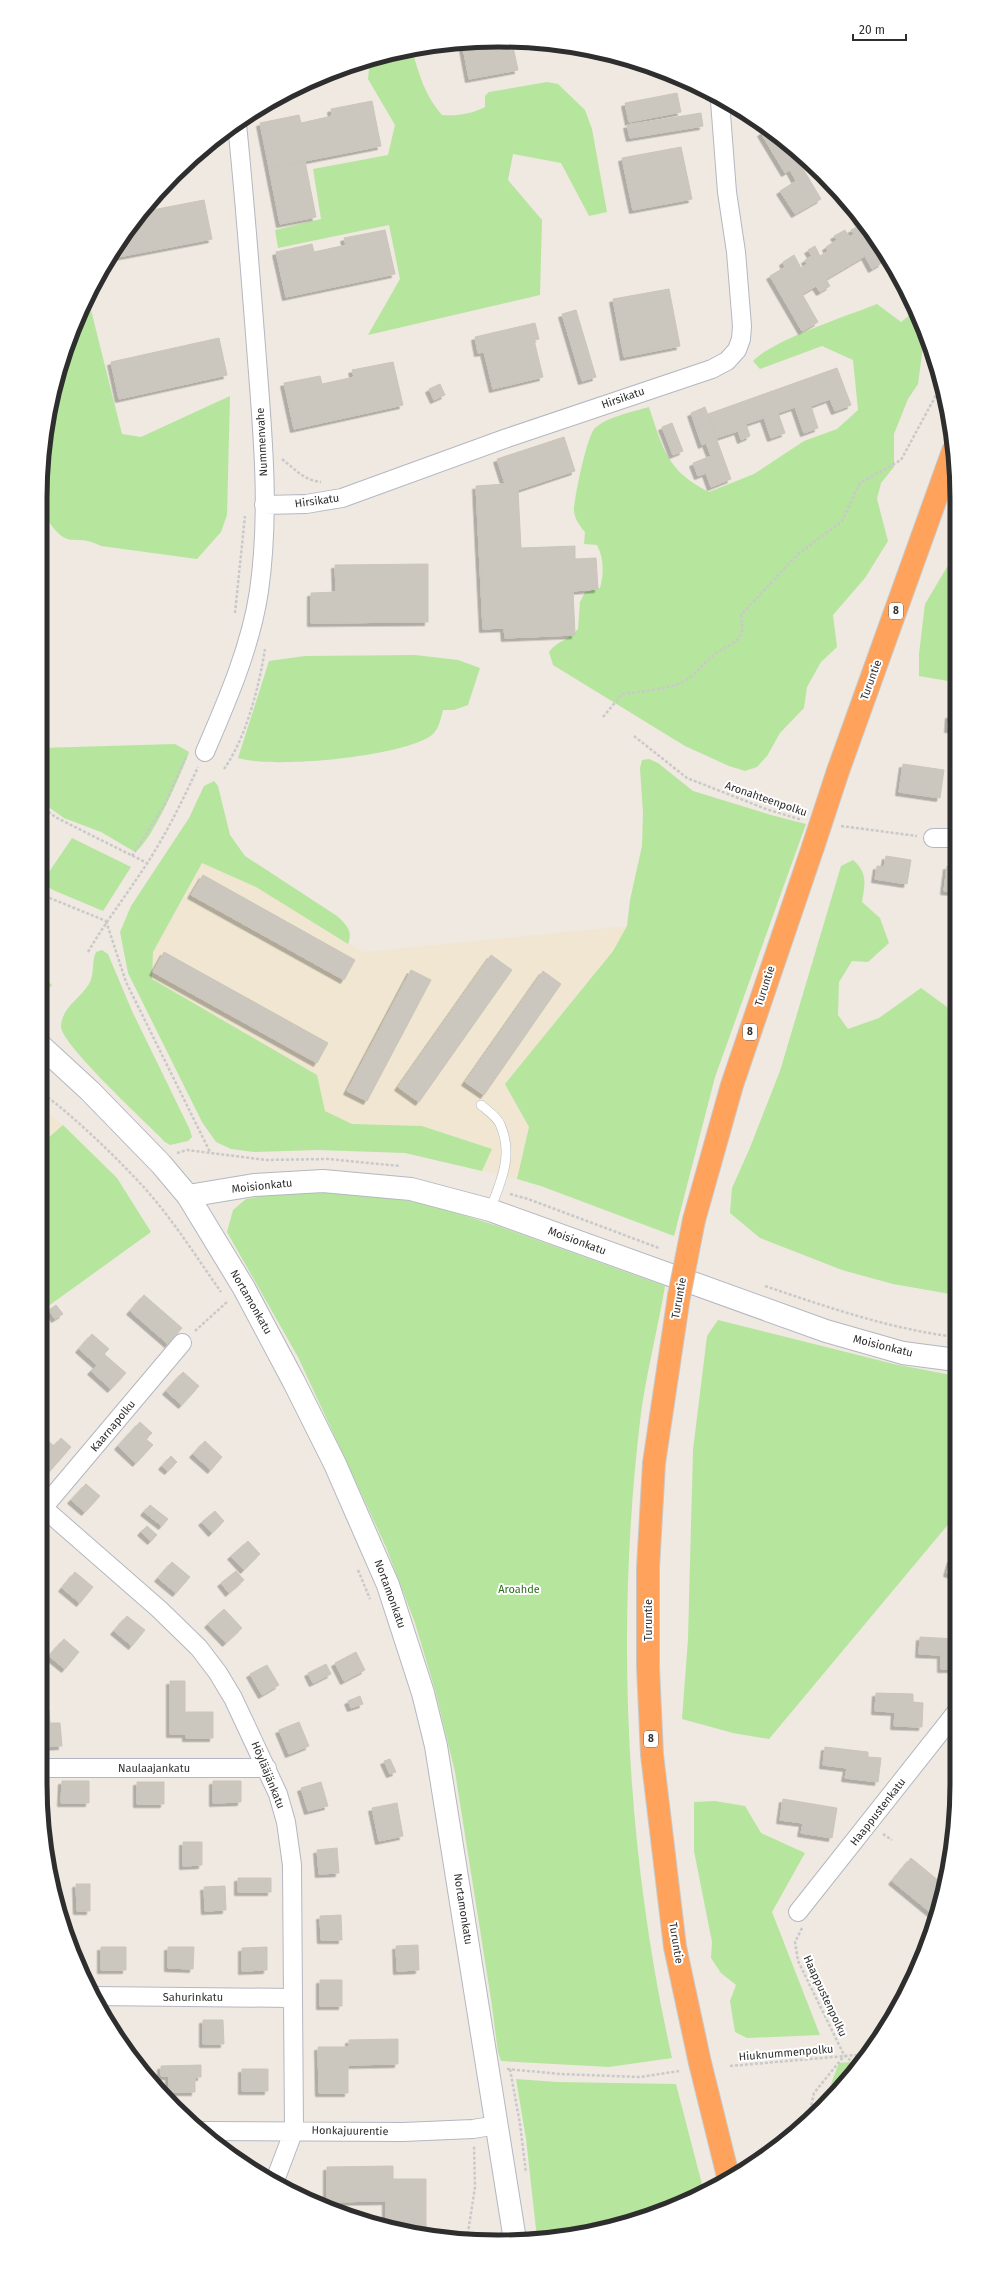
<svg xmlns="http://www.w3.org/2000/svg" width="997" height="2282" font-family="'Fira Sans',sans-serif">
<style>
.education{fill:#f0e6d1}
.green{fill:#b6e59e}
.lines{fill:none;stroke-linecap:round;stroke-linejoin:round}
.stream{stroke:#75cff0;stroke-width:5.5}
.building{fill:#cbc7bf;stroke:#cbc5ba;filter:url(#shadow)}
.lane-casing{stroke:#b4b7c1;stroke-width:10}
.street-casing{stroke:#b4b7c1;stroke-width:20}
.secondary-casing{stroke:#b4b7c1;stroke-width:24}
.highway-casing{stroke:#c9c9c9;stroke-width:24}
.path{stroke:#c9c9c9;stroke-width:2.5;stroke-dasharray:3 2;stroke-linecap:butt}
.lane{stroke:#fff;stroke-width:9}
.street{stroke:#fff;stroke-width:18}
.secondary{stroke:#fff;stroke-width:22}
.highway{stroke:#ffa35c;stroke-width:22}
.highway-bridge-casing{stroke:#c9c9c9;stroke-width:24;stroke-linecap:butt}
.highway-bridge{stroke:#ffa35c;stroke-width:22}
.labels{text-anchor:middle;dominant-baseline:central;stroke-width:4;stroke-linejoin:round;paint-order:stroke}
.shield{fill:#fff;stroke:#6d6d6d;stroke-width:1}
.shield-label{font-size:10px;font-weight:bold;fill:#2e2e2e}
.street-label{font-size:11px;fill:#2e2e2e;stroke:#fff}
.park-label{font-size:11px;fill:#2c6e1b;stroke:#fff}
.rim{fill:none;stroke:#2e2e2e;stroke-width:5}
</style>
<defs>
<filter id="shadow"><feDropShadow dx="-3.5" dy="3.5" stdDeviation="0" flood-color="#0004"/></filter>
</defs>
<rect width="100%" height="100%" fill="#efe9e1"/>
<!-- education -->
<path class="education" d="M 202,863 L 256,887 L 363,952 L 627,926 L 613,950 L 505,1084 L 529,1127 L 517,1179 L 482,1171 L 492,1149 L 422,1126 L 352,1124 L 325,1111 L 317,1075 L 152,979 L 153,952 Z
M 40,1106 L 63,1125 L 40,1145 Z"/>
<!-- green -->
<path class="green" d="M 412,50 C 419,74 425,96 442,115 C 457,116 472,114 485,107 L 485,96 L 489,92 L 547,82 L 558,84 L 585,110 L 592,129 L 607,212 L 589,216 L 561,163 L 513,154 L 508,180 L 542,220 L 540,295 L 368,335 L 400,279 L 389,225 L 278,248 L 275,230 L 321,219 L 313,169 L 388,155 L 395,125 L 368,79 L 370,59 Z
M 88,298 L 122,434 L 141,437 L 230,396 L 227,515 L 221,532 L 197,559 L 101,546 C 75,532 70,552 49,522 L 40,520 C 40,464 45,403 64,351 C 71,333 81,315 88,298 Z
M 877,304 L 901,322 L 916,310 L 925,332 L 918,384 L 908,399 L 894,434 L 894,467 L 881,483 L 877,499 L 888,541 L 865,578 L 833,615 L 837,647 L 821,662 L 807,687 L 804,708 L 780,733 L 767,756 L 757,767 L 745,771 L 729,766 L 685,746 L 553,665 L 549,652 C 557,641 567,641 578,629 L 580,602 L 585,592 L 600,588 C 604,574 604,558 597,545 L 584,544 L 585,532 C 580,526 575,520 574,511 C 574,499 587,435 595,428 C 609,416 632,412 649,407 C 663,449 667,471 709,492 L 754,474 L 804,441 L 837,429 L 858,410 L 853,360 L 822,346 L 760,369 L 753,361 C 773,340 847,316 877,304 Z
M 953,566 L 954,682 L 919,676 L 919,654 L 925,604 L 947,567 Z
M 415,655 L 458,660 L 480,668 L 468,705 L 454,710 L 443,710 C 441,718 439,729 432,735 C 403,757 272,769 238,758 L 269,661 L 305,656 Z
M 175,744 L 189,752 C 182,772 151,843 135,852 L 101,832 L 64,818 L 40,801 L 40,748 Z
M 649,759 L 658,763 L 693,791 L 771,815 L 806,824 L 715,1077 L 674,1236 L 541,1186 L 517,1179 L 529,1127 L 505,1084 L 613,951 L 627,926 L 630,900 L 642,846 L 643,813 L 640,768 L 642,760 Z
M 214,781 L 218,786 L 230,835 L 245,856 L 337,916 C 347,925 353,931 348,944 L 256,887 L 202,863 L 153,952 L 152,979 L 317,1075 L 325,1111 L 352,1124 L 422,1126 L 492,1149 L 482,1171 L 405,1153 L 318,1150 L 254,1152 L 231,1149 L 216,1142 L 202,1122 L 128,973 L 120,932 L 131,906 L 189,818 L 204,786 Z
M 72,838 L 131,867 L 103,911 L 53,890 L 40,882 L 40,867 L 49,872 Z
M 853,860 C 868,873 865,884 862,902 L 880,918 L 889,943 L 868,962 L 852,961 L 839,982 L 838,1015 L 848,1029 L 879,1018 L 921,988 L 947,1007 L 955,1029 L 949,1061 L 955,1070 L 956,1295 L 893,1284 L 842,1270 L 760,1238 L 730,1213 L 732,1188 L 749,1150 L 780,1071 L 841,866 Z
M 102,950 L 108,954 L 132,1011 L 190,1130 L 192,1137 L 188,1141 L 170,1145 L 165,1142 C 149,1125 59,1043 61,1026 C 62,1007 80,999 89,984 C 95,974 91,963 96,952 Z
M 40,975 L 52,985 L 40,997 Z
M 63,1125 L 117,1178 L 151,1232 L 40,1312 L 40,1145 Z
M 284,1192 L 345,1192 L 424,1203 L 498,1226 L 665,1286 C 658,1328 647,1370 641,1413 C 615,1626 625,1848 672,2058 L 609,2067 L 501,2061 L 498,2052 L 491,1999 L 455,1772 L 435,1690 L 415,1623 L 386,1547 L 298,1357 L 227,1232 L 233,1210 L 246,1199 Z
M 718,1320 L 894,1364 L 956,1376 L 956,1515 L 769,1739 L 733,1733 L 682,1719 L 688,1639 L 693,1450 L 707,1336 Z
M 715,1801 L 745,1806 L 761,1833 L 805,1853 L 772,1912 L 820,2035 L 747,2038 L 735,2032 L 730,2001 L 736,1985 L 721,1973 L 711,1958 L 712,1942 L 694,1851 L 694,1802 Z
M 864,2061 L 862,2063 L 823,2105 L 839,2063 Z
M 516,2079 L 556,2082 L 676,2084 L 704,2192 L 674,2207 L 588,2233 L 537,2238 L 526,2139 Z"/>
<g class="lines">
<!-- stream -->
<path class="stream" d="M 543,2238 C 555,2231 566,2228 579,2234"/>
</g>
<!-- building -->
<path class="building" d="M 469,41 L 512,42 L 518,70 L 469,79 L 462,42 Z
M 677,93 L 681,112 L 629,122 L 625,103 Z
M 372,101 L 381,146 L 269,168 L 260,123 L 299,115 L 301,123 L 332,116 L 331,109 Z
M 701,113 L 703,126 L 630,138 L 627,125 Z
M 767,129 L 793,152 L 821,199 L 795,214 L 780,191 L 796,181 L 790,170 L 785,173 L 761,133 Z
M 207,147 L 209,151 L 193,159 Z
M 681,147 L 692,199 L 633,210 L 622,158 Z
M 305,161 L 316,217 L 280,224 L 269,168 Z
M 204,200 L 212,239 L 108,259 L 142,212 Z
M 857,219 L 879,249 L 876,251 L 882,263 L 872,269 L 865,256 L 826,279 L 830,286 L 820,292 L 816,286 L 802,294 L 818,322 L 802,331 L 770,276 L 785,267 L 783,262 L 794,255 L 801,268 L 807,264 L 805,260 L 812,256 L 808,250 L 815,246 L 820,256 L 828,251 L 826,247 L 837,240 L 834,236 L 845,230 L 849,237 L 854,234 L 851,230 L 861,225 Z
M 385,230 L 395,274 L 286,297 L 276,252 L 312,244 L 314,252 L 346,245 L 344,238 Z
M 669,289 L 680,346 L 624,357 L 613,299 Z
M 576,310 L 596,377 L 582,381 L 562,314 Z
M 535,323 L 539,339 L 534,340 L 543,377 L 493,389 L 484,352 L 478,353 L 475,337 Z
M 219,338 L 227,375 L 119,399 L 111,362 Z
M 393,362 L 403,405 L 294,429 L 284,383 L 320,376 L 322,384 L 354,377 L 352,370 Z
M 837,368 L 851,405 L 835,411 L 830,399 L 811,406 L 818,428 L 804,433 L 795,407 L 778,413 L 785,433 L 771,438 L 764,418 L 746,424 L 750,436 L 741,440 L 738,431 L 717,438 L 708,414 Z
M 440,384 L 445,395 L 434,400 L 429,389 Z
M 705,407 L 731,479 L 711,487 L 706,473 L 698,476 L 693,463 L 711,456 L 706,443 L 702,445 L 691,413 Z
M 672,423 L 683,451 L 673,455 L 662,427 Z
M 564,437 L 575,471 L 518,490 L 521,548 L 575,546 L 575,559 L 596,558 L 598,589 L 573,591 L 575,635 L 505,638 L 504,628 L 483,629 L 476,486 L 505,484 L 497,459 Z
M 428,564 L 428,622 L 311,623 L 311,593 L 336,592 L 335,565 Z
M 949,715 L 954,715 L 954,729 L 948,729 Z
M 903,764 L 944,770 L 940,798 L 899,792 Z
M 886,856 L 911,860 L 907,884 L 875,879 L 877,866 L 884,867 Z
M 947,866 L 954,867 L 954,892 L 944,891 Z
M 203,875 L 355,960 L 344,980 L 191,895 Z
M 164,952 L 328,1043 L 317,1063 L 153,972 Z
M 491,955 L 512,970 L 419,1102 L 398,1087 Z
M 411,970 L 431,980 L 367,1101 L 347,1091 Z
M 543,971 L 561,984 L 484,1095 L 465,1082 Z
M 144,1295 L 182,1328 L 168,1344 L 130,1311 Z
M 56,1305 L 63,1314 L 55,1319 L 49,1310 Z
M 92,1334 L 109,1349 L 104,1354 L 126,1373 L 111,1389 L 91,1371 L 97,1365 L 79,1349 Z
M 183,1372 L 199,1386 L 182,1405 L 166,1391 Z
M 140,1422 L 152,1433 L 146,1439 L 153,1445 L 136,1463 L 118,1446 Z
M 40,1434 L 54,1446 L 61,1438 L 71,1447 L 50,1471 L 40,1463 Z
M 205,1441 L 222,1457 L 211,1470 L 193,1454 Z
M 171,1456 L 177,1462 L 168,1471 L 162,1466 Z
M 86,1484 L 100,1496 L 85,1512 L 71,1500 Z
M 150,1505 L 168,1519 L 162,1526 L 144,1512 Z
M 215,1511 L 224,1521 L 212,1533 L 202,1522 Z
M 147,1526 L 157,1535 L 151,1541 L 141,1532 Z
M 40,1541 L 46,1546 L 40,1554 Z
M 248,1541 L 260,1554 L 244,1570 L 231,1556 Z
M 951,1559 L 956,1561 L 956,1576 L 947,1573 Z
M 172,1562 L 190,1577 L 176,1593 L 158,1578 Z
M 236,1571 L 244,1580 L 229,1593 L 221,1583 Z
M 75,1572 L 93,1587 L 80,1603 L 62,1588 Z
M 224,1609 L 242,1628 L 226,1643 L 208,1624 Z
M 127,1616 L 145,1630 L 132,1646 L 114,1631 Z
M 920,1637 L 956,1639 L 957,1669 L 941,1669 L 941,1655 L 919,1654 Z
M 64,1639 L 79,1652 L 65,1669 L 49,1656 Z
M 356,1652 L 365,1670 L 344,1681 L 335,1663 Z
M 326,1664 L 331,1674 L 313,1683 L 308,1673 Z
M 267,1665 L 279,1685 L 262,1695 L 250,1674 Z
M 170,1681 L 185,1681 L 185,1712 L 213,1712 L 213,1738 L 186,1738 L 186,1734 L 170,1734 Z
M 876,1693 L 913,1694 L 913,1702 L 923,1703 L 922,1727 L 894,1726 L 895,1712 L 875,1711 Z
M 360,1696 L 363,1704 L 351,1708 L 348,1701 Z
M 49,1710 L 50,1723 L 60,1723 L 62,1746 L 40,1747 L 40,1711 Z
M 299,1722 L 309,1746 L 289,1754 L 279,1730 Z
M 825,1747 L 868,1752 L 868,1757 L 881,1758 L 878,1782 L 845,1778 L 847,1768 L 823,1765 Z
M 390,1759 L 396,1772 L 390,1774 L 384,1761 Z
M 62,1781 L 89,1781 L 89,1803 L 61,1803 Z
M 213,1781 L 241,1781 L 241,1802 L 213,1803 Z
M 137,1782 L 164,1782 L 164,1804 L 137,1804 Z
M 321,1782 L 328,1806 L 308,1811 L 301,1788 Z
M 783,1799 L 837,1808 L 832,1838 L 801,1833 L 803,1823 L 780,1820 Z
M 397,1803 L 403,1836 L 379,1841 L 372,1808 Z
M 183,1842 L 202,1842 L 202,1865 L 183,1866 Z
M 337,1848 L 339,1873 L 319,1874 L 317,1850 Z
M 911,1858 L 945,1886 L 936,1917 L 892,1881 Z
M 238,1878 L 271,1878 L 271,1892 L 238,1892 Z
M 76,1884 L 90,1884 L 90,1911 L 77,1911 Z
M 225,1886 L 226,1910 L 205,1911 L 204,1887 Z
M 341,1915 L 342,1940 L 321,1940 L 320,1916 Z
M 418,1945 L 419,1970 L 397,1971 L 396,1946 Z
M 101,1947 L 126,1947 L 126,1970 L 101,1970 Z
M 168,1947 L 194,1947 L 193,1969 L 168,1968 Z
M 267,1947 L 267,1970 L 242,1971 L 242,1948 Z
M 320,1980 L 342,1980 L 342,2006 L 320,2006 Z
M 203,2020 L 223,2020 L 224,2044 L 203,2044 Z
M 398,2039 L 398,2064 L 348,2065 L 348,2093 L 319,2093 L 318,2047 L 349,2047 L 349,2040 Z
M 201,2065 L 201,2077 L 195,2077 L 195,2092 L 169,2092 L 169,2076 L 161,2076 L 161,2066 Z
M 242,2069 L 268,2069 L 268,2091 L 242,2091 Z
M 393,2166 L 393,2179 L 426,2179 L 426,2235 L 409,2233 L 386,2227 L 386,2201 L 327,2202 L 327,2167 Z"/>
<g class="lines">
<!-- lane casing -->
<g class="lane-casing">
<path id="lane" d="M 481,1105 C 487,1110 497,1117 500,1124 C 514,1155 501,1181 490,1210"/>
</g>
<!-- street casing -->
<g class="street-casing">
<path id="street" d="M 264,505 L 306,504 L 342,498 L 507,438 L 712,369 L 727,361 L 737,350 L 741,339 L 742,326 L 736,252 L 727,192 L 720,101
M 205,752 C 227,701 251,646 259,591 C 270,514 263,437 257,360 C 251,281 245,202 237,124
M 933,838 L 954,838
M 40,1505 L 159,1609 L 199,1648 L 218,1673 L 233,1698 L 278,1794 L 286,1822 L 292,1865 L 294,2130 L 274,2183
M 43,1508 L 182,1343
M 40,1768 L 267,1768
M 798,1912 L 957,1711
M 94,1996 L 292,1998
M 202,2131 L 403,2132 L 473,2129 L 497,2125"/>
</g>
<!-- secondary casing -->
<g class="secondary-casing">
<path id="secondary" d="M 40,1045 L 90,1091 L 161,1164 L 188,1196 L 244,1288 L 294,1382 L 335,1464 L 388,1585 L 423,1693 L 436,1746 L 515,2240
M 188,1196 L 254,1185 L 323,1181 L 411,1189 L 490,1210 L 826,1331 L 903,1353 L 956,1360"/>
</g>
<!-- highway casing -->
<g class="highway-casing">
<path id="highway" d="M 838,771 L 953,451
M 694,1220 L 732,1085 L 813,847
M 679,1296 L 654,1463 L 648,1568 L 648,1667 L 652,1755 L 675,1947 L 700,2063 L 729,2180"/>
</g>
<!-- path -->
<path class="path" d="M 282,459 C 295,469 303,480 321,482
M 235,613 L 245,516
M 603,717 L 622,694 C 638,692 671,689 684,681 C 696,675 704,662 714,655 C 733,640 746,645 741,615 L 798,554 L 842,521 L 860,483 L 901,460 L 935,397 L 940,382
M 634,736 L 687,778 L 766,809 L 802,820
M 224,769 C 246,738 259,687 265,649
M 40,806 L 57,818 L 147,863
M 841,826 L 917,836
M 132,856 L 165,804 L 187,755
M 40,894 L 106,921
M 106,921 L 126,982 L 210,1152
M 88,952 C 106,921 128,893 148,862 C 167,832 183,800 198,767
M 40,1091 C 75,1118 108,1149 139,1182 C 170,1215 195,1255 221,1292
M 177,1153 L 187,1150 L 266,1160 L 328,1159 L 400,1166
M 510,1194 L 528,1199 L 659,1248
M 765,1286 C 827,1307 890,1329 956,1337
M 195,1331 L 228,1301
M 358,1570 L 370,1599
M 883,1834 L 892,1840
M 802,1928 L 795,1942 L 798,1961 L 844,2055 L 858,2067
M 730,2066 L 868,2054
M 507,2069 L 560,2074 L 640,2077 L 679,2071
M 510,2069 L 520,2124 L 526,2173
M 808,2120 L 814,2093 L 844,2056
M 467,2239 L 475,2187 L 474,2146"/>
<!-- lane -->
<use href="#lane" class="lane"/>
<!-- street -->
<use href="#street" class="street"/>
<!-- secondary -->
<use href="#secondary" class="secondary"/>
<!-- highway -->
<use href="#highway" class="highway"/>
<!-- highway-bridge casing -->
<g class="highway-bridge-casing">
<path id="highway-bridge" d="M 813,847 L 838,771
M 679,1296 L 694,1220"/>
</g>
<!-- highway-bridge -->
<use href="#highway-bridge" class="highway-bridge"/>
</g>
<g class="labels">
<!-- shield labels -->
<g class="shield">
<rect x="889" y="603" width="14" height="16" rx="3"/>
<rect x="743" y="1024" width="14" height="16" rx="3"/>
<rect x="644" y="1731" width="14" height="16" rx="3"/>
</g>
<g class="shield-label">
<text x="896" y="611">8</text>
<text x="750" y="1032">8</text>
<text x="651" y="1739">8</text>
</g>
<!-- street labels -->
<g class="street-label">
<text transform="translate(623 398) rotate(-19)">Hirsikatu</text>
<text transform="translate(262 442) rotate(-93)">Nummenvahe</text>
<text transform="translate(317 501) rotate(-8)">Hirsikatu</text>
<text transform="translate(871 680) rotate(-70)">Turuntie</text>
<text transform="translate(766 799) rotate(19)">Aronahteenpolku</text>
<text transform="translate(765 986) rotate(-72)">Turuntie</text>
<text transform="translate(262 1186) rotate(-6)">Moisionkatu</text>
<text transform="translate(577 1241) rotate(20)">Moisionkatu</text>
<text transform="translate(679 1298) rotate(-80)">Turuntie</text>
<text transform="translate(251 1302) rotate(60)">Nortamonkatu</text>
<text transform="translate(883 1346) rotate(14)">Moisionkatu</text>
<text transform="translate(113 1426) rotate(-50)">Kaarnapolku</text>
<text transform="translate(390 1594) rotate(70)">Nortamonkatu</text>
<text transform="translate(648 1620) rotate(-90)">Turuntie</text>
<text x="154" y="1768">Naulaajankatu</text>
<text transform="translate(268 1775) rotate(68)">Höylääjänkatu</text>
<text transform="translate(878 1812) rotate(-52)">Haappustenkatu</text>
<text transform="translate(463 1909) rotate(81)">Nortamonkatu</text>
<text transform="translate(676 1943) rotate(81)">Turuntie</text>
<text transform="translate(825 1996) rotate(65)">Haappustenpolku</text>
<text x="193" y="1997">Sahurinkatu</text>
<text transform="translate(786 2053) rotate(-5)">Hiuknummenpolku</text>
<text transform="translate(350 2131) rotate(1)">Honkajuurentie</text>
</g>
<!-- park labels -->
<g class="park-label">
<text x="519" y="1589">Aroahde</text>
</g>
</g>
<!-- crop -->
<path d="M0 0H997V2282H0ZM498 47H499A451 451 0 0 1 950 498V1784A451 451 0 0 1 499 2235H498A451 451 0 0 1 47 1784V498A451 451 0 0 1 498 47Z" fill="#fff" fill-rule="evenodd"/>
<path class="rim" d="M498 47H499A451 451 0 0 1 950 498V1784A451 451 0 0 1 499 2235H498A451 451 0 0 1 47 1784V498A451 451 0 0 1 498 47Z"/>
<!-- scale -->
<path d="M853 34v6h53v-6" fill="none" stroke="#2e2e2e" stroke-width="2"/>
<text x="859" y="34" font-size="12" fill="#2e2e2e" stroke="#ffffff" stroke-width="3" paint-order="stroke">20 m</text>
</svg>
